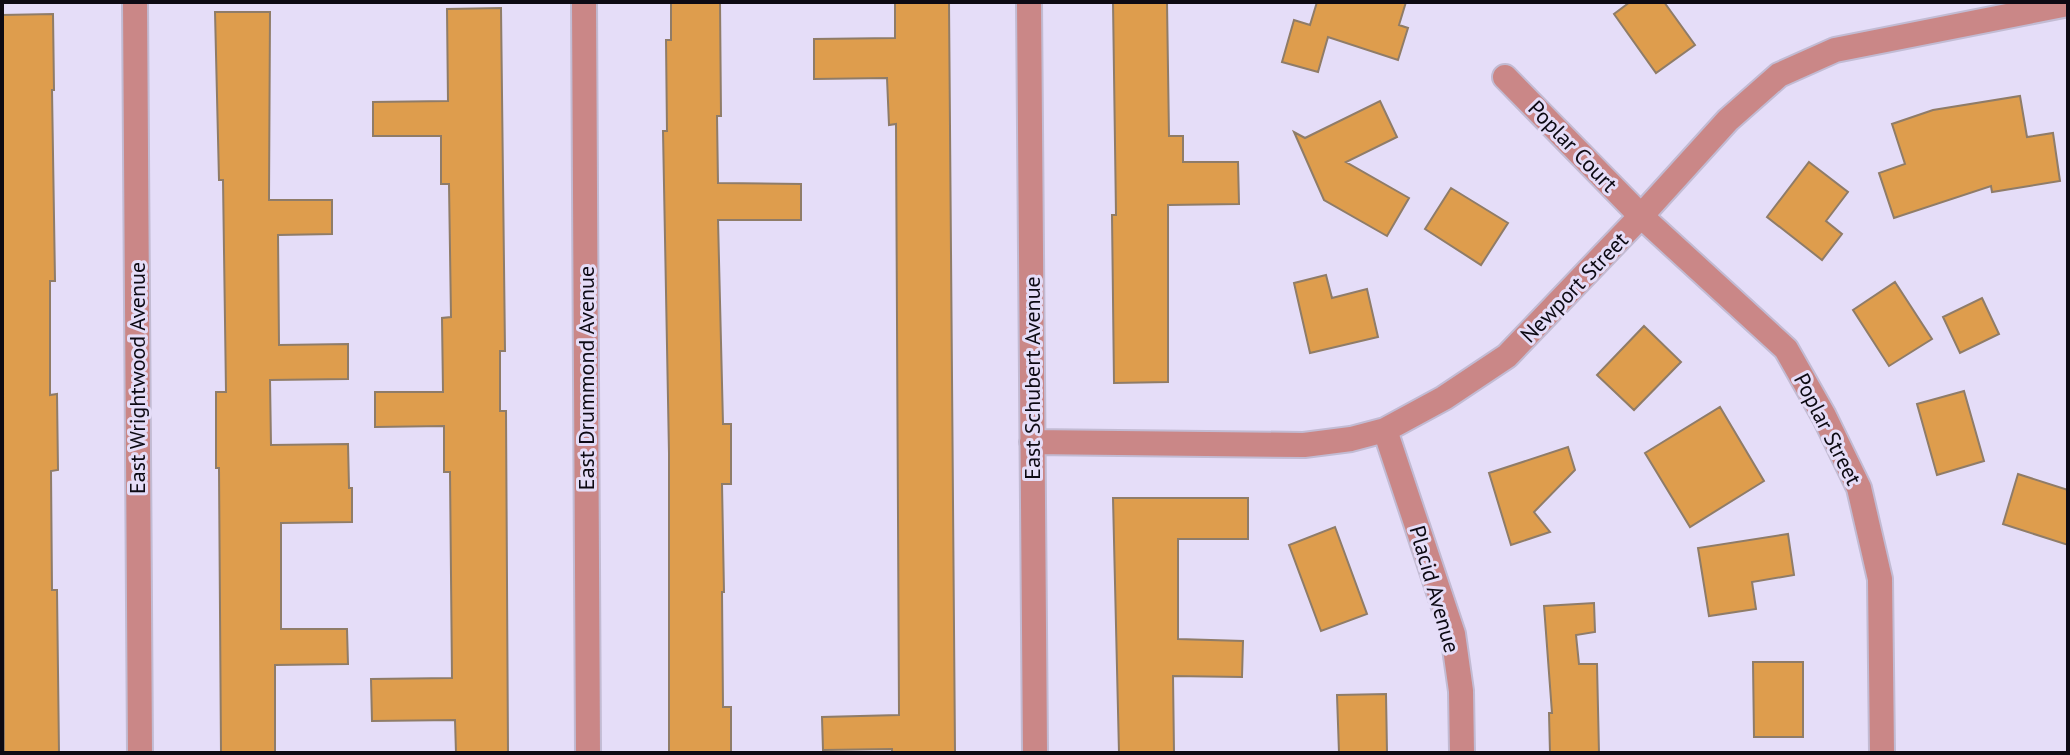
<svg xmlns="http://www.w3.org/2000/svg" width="2070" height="755" font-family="'PT Sans',sans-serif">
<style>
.building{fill:#de9d4d;stroke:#8f7c68;stroke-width:2}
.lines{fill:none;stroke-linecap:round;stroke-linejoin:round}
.minor-casing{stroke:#c2bbd3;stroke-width:28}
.minor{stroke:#ca8787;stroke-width:24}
.labels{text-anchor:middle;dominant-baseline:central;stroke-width:6;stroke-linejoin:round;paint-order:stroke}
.street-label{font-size:22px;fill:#0d0a13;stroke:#e5ddf8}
</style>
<rect width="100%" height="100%" fill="#e5ddf8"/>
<!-- building -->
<path class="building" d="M 671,2 L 720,2 L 721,116 L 717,116 L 718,183 L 801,184 L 801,220 L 718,220 L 723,424 L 731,424 L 731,484 L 722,484 L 724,592 L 722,592 L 723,707 L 731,707 L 731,753 L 669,753 L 669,453 L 663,131 L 667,131 L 666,40 L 671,40 Z
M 895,2 L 949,2 L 955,753 L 892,753 L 892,749 L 823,750 L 822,717 L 899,715 L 896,124 L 889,125 L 887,78 L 814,79 L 814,39 L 895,38 Z
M 1113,2 L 1167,2 L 1169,136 L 1183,136 L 1183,162 L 1238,162 L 1239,204 L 1168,205 L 1168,382 L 1114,383 L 1112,215 L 1116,215 Z
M 1317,2 L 1406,2 L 1399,25 L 1408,28 L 1398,60 L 1328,37 L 1318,72 L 1282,62 L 1294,20 L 1310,25 Z
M 1630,2 L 1664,2 L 1695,45 L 1656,73 L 1614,14 Z
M 501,8 L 505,351 L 500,351 L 500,411 L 506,411 L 508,753 L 456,753 L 455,720 L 372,721 L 371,679 L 452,678 L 450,472 L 444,472 L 444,426 L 375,427 L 375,392 L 443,392 L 442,318 L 451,317 L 449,184 L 441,184 L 441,136 L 373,136 L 373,102 L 448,101 L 447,9 Z
M 215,12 L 270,12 L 269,200 L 332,200 L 332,234 L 278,235 L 279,345 L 348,344 L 348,379 L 270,380 L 271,445 L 348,444 L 349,488 L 352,488 L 352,522 L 281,523 L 281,629 L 347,629 L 348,664 L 275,665 L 275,753 L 221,753 L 219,468 L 216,468 L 216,392 L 226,392 L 223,180 L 219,180 Z
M 53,14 L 54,90 L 52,90 L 55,281 L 50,281 L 50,395 L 57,394 L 58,470 L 51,471 L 52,590 L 57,590 L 59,753 L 4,753 L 2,15 Z
M 2020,96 L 2027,137 L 2053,133 L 2060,181 L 1992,192 L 1991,186 L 1894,218 L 1879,173 L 1905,164 L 1892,124 L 1933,110 Z
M 1380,101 L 1397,137 L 1346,162 L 1409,198 L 1387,236 L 1324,200 L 1294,132 L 1305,138 Z
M 1809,162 L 1848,192 L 1826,221 L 1842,234 L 1822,260 L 1767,217 Z
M 1451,188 L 1508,223 L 1481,265 L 1425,229 Z
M 1326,275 L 1332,298 L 1367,289 L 1378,337 L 1310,353 L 1294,283 Z
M 1895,282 L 1932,339 L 1889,366 L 1853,310 Z
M 1982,298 L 1999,334 L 1960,353 L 1943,317 Z
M 1644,326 L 1681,362 L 1634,410 L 1597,375 Z
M 1964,391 L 1984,461 L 1937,475 L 1917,404 Z
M 1720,407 L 1764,481 L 1690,527 L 1645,453 Z
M 1568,447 L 1575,470 L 1534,512 L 1550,532 L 1511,545 L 1489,473 Z
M 2018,474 L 2068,490 L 2068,545 L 2003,524 Z
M 1113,498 L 1248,498 L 1248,539 L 1178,539 L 1178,639 L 1243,641 L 1242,677 L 1173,676 L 1174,753 L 1119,753 Z
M 1335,527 L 1367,614 L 1321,631 L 1289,545 Z
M 1788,534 L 1794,575 L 1752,582 L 1756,609 L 1709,616 L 1698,548 Z
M 1594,603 L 1595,632 L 1576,635 L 1579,664 L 1597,664 L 1599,753 L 1550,753 L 1549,713 L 1552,713 L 1544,606 Z
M 1753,662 L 1803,662 L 1803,737 L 1754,737 Z
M 1386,694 L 1387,753 L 1339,753 L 1337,695 Z"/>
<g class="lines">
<!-- minor casing -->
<g class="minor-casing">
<path id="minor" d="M 135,2 L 140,753
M 584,2 L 588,753
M 1029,2 L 1035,753
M 1505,77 L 1641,216 L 1786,349 L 1824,416 L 1859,488 L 1880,579 L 1882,753
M 1385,430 L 1453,634 L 1461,691 L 1462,753
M 1032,442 L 1304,445 L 1351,439 L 1385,430 L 1444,398 L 1507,356 L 1641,216 L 1728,120 L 1779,75 L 1835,50 L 2068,4"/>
</g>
<!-- minor -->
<use href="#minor" class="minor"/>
</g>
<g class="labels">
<!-- street labels -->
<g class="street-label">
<text transform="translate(1573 146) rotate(46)">Poplar Court</text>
<text transform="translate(1574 287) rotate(-46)">Newport Street</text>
<text transform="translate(137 378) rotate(-90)">East Wrightwood Avenue</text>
<text transform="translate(586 378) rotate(-90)">East Drummond Avenue</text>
<text transform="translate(1032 378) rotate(-90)">East Schubert Avenue</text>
<text transform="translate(1828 429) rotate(63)">Poplar Street</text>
<text transform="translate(1435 589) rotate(74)">Placid Avenue</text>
</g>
</g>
<!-- border -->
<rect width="2070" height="755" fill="none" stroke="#0d0a13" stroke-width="8"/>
</svg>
